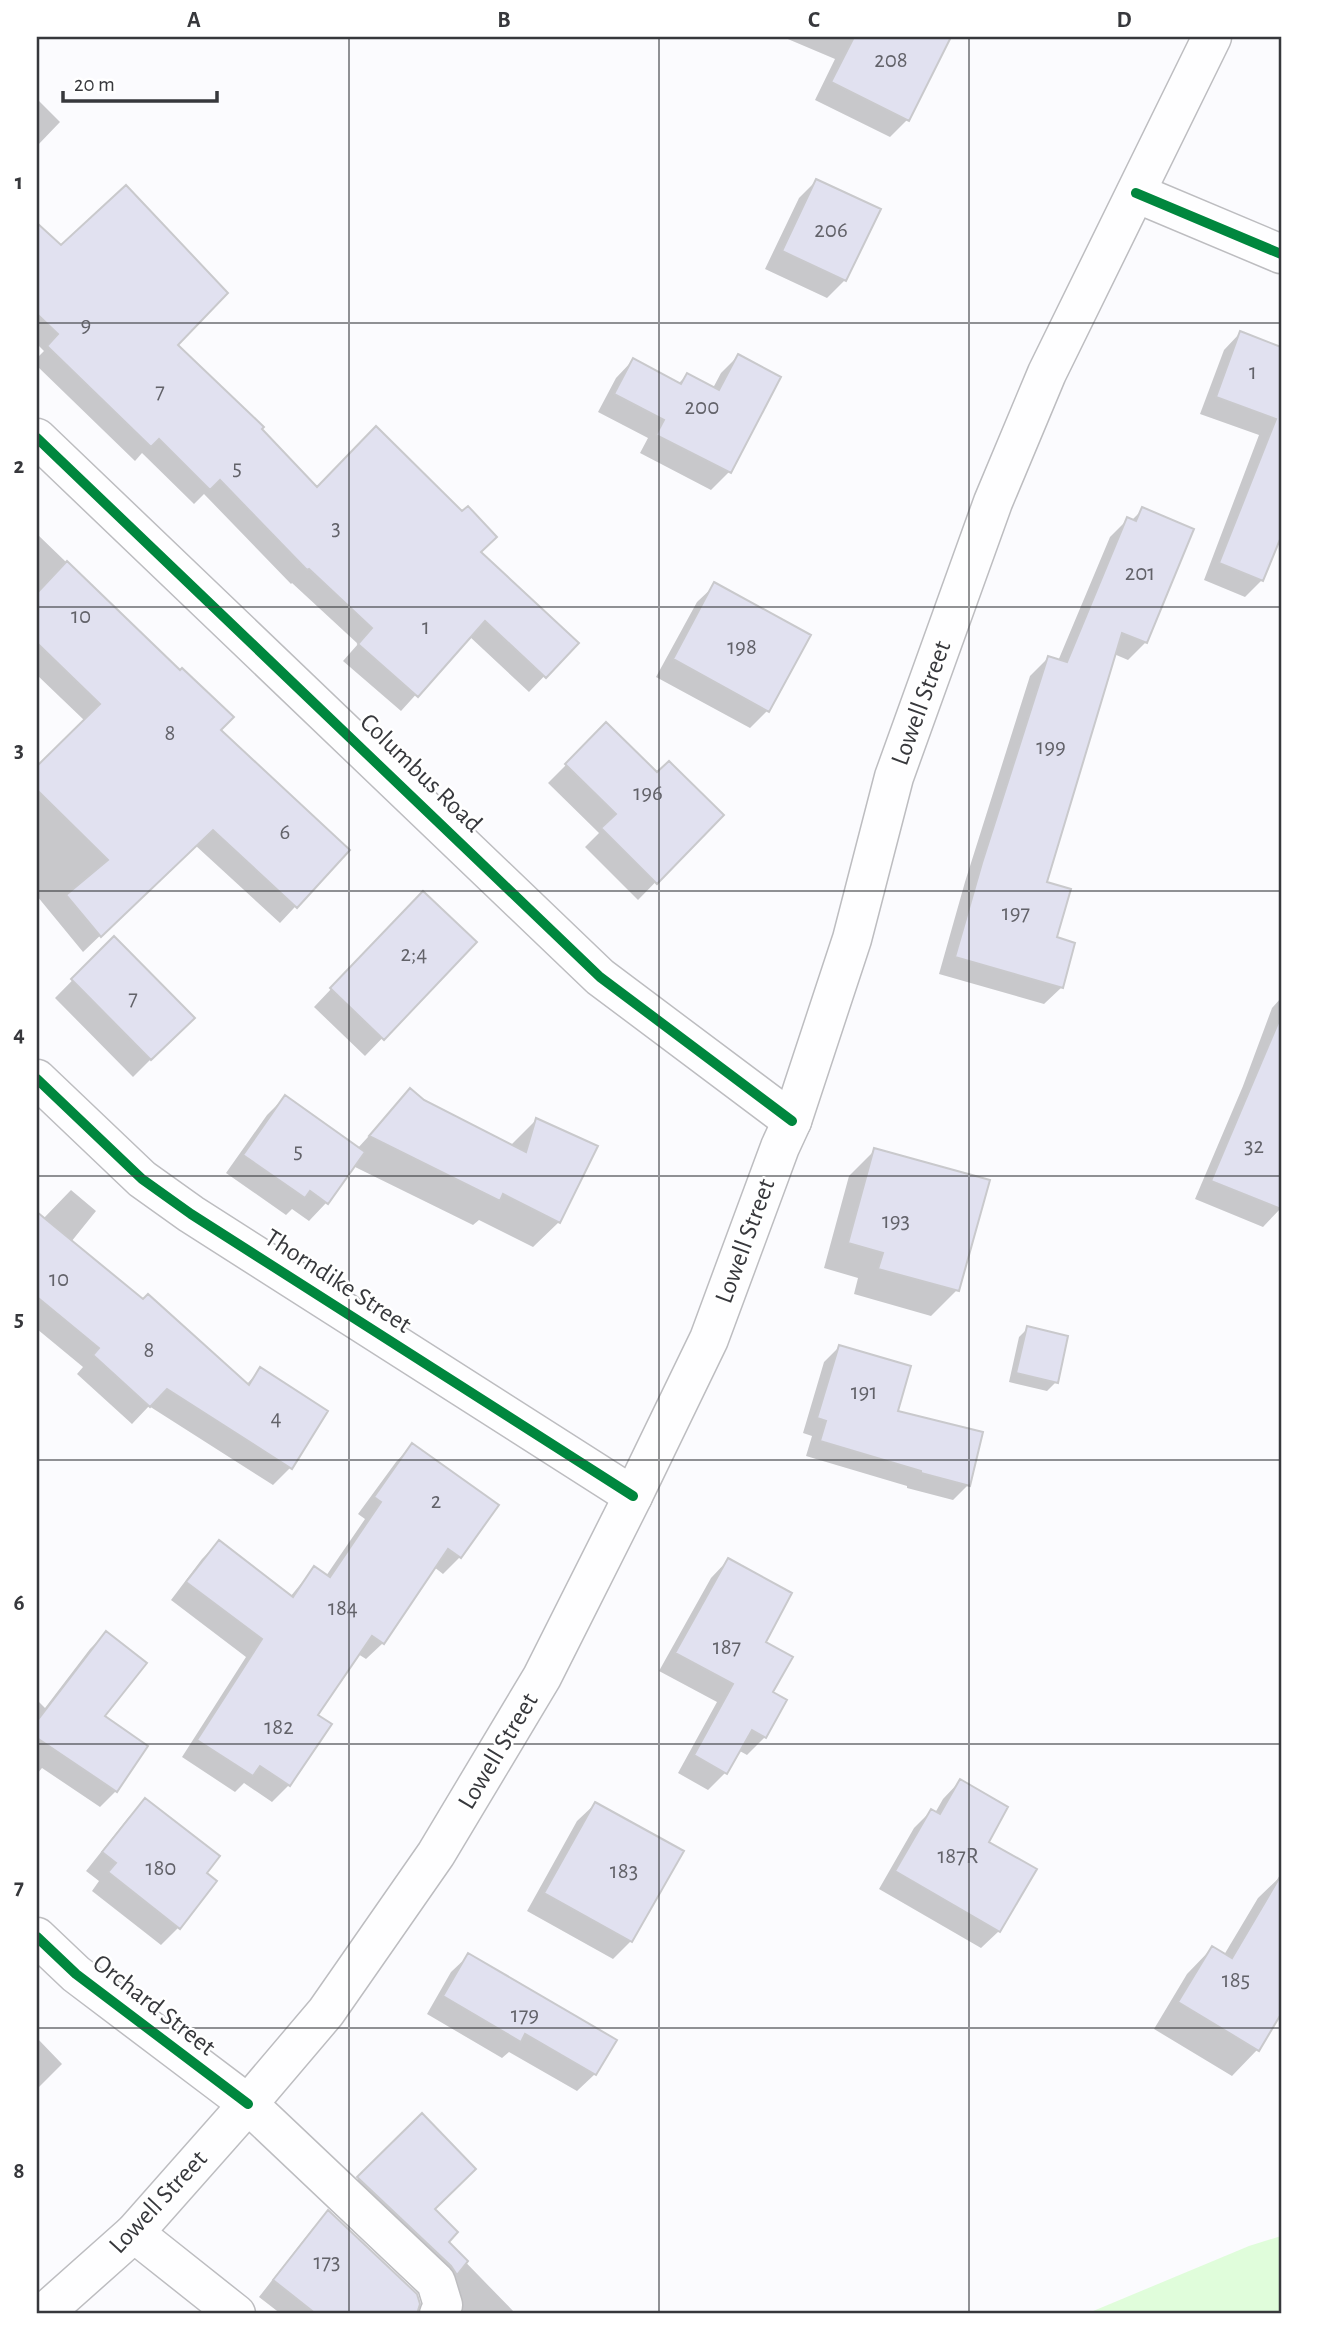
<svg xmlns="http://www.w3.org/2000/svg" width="1318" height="2351" font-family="'Alegreya Sans',sans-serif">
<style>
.green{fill:#e0fddb}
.shadow{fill:#0003}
.building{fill:#e1e1f0;stroke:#c9c9cc;stroke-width:2}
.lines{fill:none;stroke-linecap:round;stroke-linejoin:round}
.minor-casing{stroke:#bdbdc0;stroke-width:41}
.major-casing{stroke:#bdbdc0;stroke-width:41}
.minor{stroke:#fefeff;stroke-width:38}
.major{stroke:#fefeff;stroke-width:38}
.cycleway-casing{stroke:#fff;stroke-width:15}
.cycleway{stroke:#00873e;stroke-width:10}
.grid{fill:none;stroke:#37383c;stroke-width:2;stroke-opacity:0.55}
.labels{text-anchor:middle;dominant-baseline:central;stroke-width:5;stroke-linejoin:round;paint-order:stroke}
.number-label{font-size:23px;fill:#626269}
.street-label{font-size:26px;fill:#37383c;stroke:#fff}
.neatline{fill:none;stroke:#37383c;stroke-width:2.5}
.grid-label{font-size:23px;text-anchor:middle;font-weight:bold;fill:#37383c}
</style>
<rect width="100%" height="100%" fill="#fbfbfe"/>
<!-- green -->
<path class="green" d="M 1281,2236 L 1281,2314 L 1086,2314 L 1249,2246 Z"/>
<!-- shadow -->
<path class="shadow" d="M 783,37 L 949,37 L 907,120 L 890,137 L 815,100 L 835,59 Z
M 37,99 L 60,122 L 37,146 Z
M 816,181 L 845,280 L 827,298 L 765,269 L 799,198 Z
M 37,225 L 175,345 L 317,489 L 479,552 L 576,643 L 529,692 L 469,636 L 401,711 L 343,661 L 358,644 L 292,583 L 291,584 L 204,494 L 194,504 L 142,453 L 135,461 L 37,366 L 37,358 L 44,351 L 37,344 Z
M 1240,333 L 1281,348 L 1281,517 L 1277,529 L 1281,533 L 1262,580 L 1245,597 L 1204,580 L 1259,435 L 1200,414 L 1224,350 Z
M 738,356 L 779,377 L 729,472 L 711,490 L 640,453 L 648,438 L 598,412 L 616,378 L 633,360 L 678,384 L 687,375 L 713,388 L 721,373 Z
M 1143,509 L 1146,642 L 1128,660 L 1114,654 L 1045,883 L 1062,987 L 1044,1004 L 939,974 L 965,882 L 1030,676 L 1048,658 L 1058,661 L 1110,537 L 1128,519 L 1131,521 Z
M 37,534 L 180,672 L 219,730 L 348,850 L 280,923 L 195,845 L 83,952 L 37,896 L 37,769 L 85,721 L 37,675 Z
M 715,585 L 767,711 L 750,728 L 656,677 L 697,602 Z
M 606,725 L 657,775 L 721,815 L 638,900 L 585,847 L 599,833 L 548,783 Z
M 405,911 L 474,943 L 365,1056 L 314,1007 Z
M 114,938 L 192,1018 L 133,1077 L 55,998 Z
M 1281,998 L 1281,1208 L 1263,1227 L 1195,1199 L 1243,1086 L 1272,1008 Z
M 410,1091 L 423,1102 L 510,1146 L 536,1120 L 559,1222 L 533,1247 L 479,1220 L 473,1225 L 353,1166 L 326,1203 L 309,1221 L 292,1209 L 286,1215 L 226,1173 L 267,1115 L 285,1097 L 357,1149 Z
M 875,1150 L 957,1290 L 931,1316 L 854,1294 L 858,1278 L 824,1268 L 849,1176 Z
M 71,1190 L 96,1211 L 71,1242 L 246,1385 L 260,1370 L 291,1467 L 273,1485 L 149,1406 L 132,1424 L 77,1374 L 83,1367 L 37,1329 L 37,1214 L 43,1219 Z
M 1028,1328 L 1056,1382 L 1047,1391 L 1009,1382 L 1019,1337 Z
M 839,1347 L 896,1412 L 968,1485 L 953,1500 L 907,1488 L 907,1486 L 806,1456 L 812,1436 L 803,1433 L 824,1362 Z
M 412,1445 L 460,1557 L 443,1574 L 434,1567 L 383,1643 L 366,1659 L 358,1654 L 316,1715 L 289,1785 L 272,1802 L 244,1783 L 235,1792 L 182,1757 L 246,1657 L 171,1600 L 202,1559 L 219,1542 L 290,1597 L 314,1568 L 326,1576 L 365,1519 L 358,1514 L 396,1462 Z
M 728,1560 L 764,1642 L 770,1693 L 765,1737 L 747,1755 L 738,1750 L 725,1773 L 708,1790 L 678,1773 L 717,1702 L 659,1671 L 711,1578 Z
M 106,1633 L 103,1716 L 146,1746 L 116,1791 L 100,1807 L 42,1768 L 37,1774 L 37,1700 L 45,1708 L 90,1649 Z
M 960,1781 L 986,1842 L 999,1931 L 981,1948 L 879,1889 L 914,1828 L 931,1811 L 935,1813 L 943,1799 Z
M 145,1801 L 204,1873 L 178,1928 L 161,1945 L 92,1891 L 99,1881 L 86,1871 L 128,1818 Z
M 595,1804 L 631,1941 L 613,1959 L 527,1911 L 577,1821 Z
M 1281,1876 L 1281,2010 L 1257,2050 L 1232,2076 L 1154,2029 L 1187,1974 L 1212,1948 L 1224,1955 L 1258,1898 Z
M 469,1955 L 595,2074 L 577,2091 L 509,2052 L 502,2058 L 427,2014 L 451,1972 Z
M 37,2038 L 62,2064 L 37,2089 Z
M 422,2116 L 433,2209 L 446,2242 L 516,2314 L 448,2314 L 343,2194 Z
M 328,2213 L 418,2304 L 416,2314 L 281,2314 L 259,2297 L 313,2228 Z"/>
<!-- building -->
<path class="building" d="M 854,37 L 951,37 L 909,121 L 831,82 Z
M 816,179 L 881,209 L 846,281 L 782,251 Z
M 126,185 L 228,293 L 178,345 L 264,427 L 262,429 L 317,487 L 376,426 L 462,511 L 468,506 L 497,537 L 481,552 L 579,643 L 546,678 L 485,621 L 418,697 L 358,644 L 372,628 L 309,569 L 307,570 L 220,480 L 210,490 L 159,439 L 151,447 L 47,346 L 58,334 L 37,314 L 37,223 L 61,245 Z
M 1240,331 L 1281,347 L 1281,537 L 1263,581 L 1219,563 L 1276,419 L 1216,397 Z
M 738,354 L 781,377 L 731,473 L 656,435 L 664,420 L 614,394 L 633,358 L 681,384 L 687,373 L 719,390 Z
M 1142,507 L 1194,529 L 1147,643 L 1122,633 L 1047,882 L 1071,889 L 1057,937 L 1075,943 L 1063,988 L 955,957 L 982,863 L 1048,656 L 1067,662 L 1127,517 L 1136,521 Z
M 67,561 L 180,670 L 182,668 L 234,717 L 221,730 L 350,850 L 297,908 L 213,830 L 101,937 L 66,895 L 108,860 L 37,790 L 37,766 L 100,704 L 37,643 L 37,593 Z
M 714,582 L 811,635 L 769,712 L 673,659 Z
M 606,722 L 657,772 L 669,761 L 724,815 L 657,884 L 601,828 L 616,814 L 565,764 Z
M 423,891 L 477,942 L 384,1040 L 330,988 Z
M 114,936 L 195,1018 L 151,1060 L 71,979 Z
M 1281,1016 L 1281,1209 L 1211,1181 Z
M 410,1088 L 424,1100 L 526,1152 L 536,1118 L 598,1146 L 560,1223 L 503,1194 L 500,1201 L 369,1136 Z
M 285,1095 L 365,1152 L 328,1204 L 310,1191 L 305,1198 L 243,1155 Z
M 874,1148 L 990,1180 L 959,1291 L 878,1269 L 883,1253 L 848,1243 Z
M 37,1212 L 143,1299 L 148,1294 L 249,1385 L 260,1367 L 328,1411 L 292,1469 L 167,1389 L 150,1407 L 93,1355 L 99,1348 L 37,1297 Z
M 1027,1326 L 1068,1336 L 1058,1383 L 1016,1373 Z
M 839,1345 L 911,1366 L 898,1411 L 983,1432 L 970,1486 L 921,1473 L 921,1471 L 820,1441 L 826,1421 L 817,1418 Z
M 412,1443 L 499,1505 L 461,1558 L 448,1549 L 384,1644 L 372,1636 L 318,1715 L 332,1724 L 290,1786 L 260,1766 L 253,1776 L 197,1740 L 262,1639 L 186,1582 L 219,1540 L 293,1597 L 314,1566 L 330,1577 L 381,1502 L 374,1497 Z
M 728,1558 L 792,1593 L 766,1642 L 793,1657 L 773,1692 L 787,1700 L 766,1738 L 752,1730 L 727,1774 L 694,1755 L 733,1684 L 675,1653 Z
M 106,1631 L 147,1663 L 105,1716 L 148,1746 L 117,1792 L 37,1738 L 37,1721 Z
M 960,1779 L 1008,1807 L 989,1842 L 1037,1869 L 1000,1932 L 895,1871 L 931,1809 L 940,1814 Z
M 145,1798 L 220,1856 L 207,1873 L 217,1881 L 180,1929 L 108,1872 L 116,1863 L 102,1852 Z
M 595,1802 L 684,1851 L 632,1942 L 544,1893 Z
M 1281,1875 L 1281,2014 L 1259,2051 L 1178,2002 L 1212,1946 L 1232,1958 Z
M 468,1953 L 617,2040 L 596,2075 L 525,2034 L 521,2042 L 443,1996 Z
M 422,2113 L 476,2169 L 435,2209 L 458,2232 L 449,2242 L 468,2261 L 457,2275 L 451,2266 L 357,2177 Z
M 328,2210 L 417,2294 L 420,2304 L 417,2314 L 316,2314 L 273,2280 Z"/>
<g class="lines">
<!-- minor casing -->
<g class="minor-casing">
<path id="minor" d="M 1136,193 L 1281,254
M 37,438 L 600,977 L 792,1121
M 37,1079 L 142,1179 L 191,1214 L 633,1496
M 37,1937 L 76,1974 L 248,2104 L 436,2282 L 443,2305 L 439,2314
M 134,2233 L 236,2314"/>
</g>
<!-- major casing -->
<g class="major-casing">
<path id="major" d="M 43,2314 L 134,2233 L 248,2104 L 326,2012 L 436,1854 L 542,1677 L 633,1496 L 709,1339 L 780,1147 L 792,1121 L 852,939 L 894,777 L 993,502 L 1047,373 L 1212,37"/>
</g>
<!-- minor -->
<use href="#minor" class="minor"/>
<!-- major -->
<use href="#major" class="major"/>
<!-- cycleway casing -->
<g class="cycleway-casing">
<path id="cycleway" d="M 1136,193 L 1281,254
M 37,438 L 600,977 L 792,1121
M 37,1079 L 142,1179 L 191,1214 L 633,1496
M 37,1937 L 76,1974 L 248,2104"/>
</g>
<!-- cycleway -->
<use href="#cycleway" class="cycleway"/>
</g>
<!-- grid -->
<path class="grid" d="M 349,37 L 349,2314M 659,37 L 659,2314M 969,37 L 969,2314M 37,323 L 1281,323M 37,607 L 1281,607M 37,891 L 1281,891M 37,1176 L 1281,1176M 37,1460 L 1281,1460M 37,1744 L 1281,1744M 37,2028 L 1281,2028"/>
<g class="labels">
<!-- number labels -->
<g class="number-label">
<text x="891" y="60">208</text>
<text x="831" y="230">206</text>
<text x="86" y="325">9</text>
<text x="1253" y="372">1</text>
<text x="160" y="391">7</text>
<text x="702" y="407">200</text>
<text x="237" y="468">5</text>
<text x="336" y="528">3</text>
<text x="1140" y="573">201</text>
<text x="81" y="616">10</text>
<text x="426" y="627">1</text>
<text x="742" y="647">198</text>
<text x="170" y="733">8</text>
<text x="1051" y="747">199</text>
<text x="648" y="793">196</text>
<text x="285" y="832">6</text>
<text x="1016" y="913">197</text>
<text x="414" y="954">2;4</text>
<text x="133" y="998">7</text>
<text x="1254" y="1146">32</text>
<text x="298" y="1151">5</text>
<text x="896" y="1221">193</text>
<text x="59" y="1279">10</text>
<text x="149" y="1350">8</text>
<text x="864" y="1392">191</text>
<text x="276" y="1418">4</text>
<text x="436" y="1501">2</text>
<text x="343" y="1608">184</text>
<text x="727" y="1647">187</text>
<text x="279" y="1727">182</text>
<text x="958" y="1856">187R</text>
<text x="161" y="1868">180</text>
<text x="624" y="1871">183</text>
<text x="1236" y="1980">185</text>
<text x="525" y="2015">179</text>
<text x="327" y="2262">173</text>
</g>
<!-- street labels -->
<g class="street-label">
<text transform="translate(921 703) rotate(-70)">Lowell Street</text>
<text transform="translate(421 773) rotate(44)">Columbus Road</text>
<text transform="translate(745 1241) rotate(-70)">Lowell Street</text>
<text transform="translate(338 1281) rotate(33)">Thorndike Street</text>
<text transform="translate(498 1751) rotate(-59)">Lowell Street</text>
<text transform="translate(154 2005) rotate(38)">Orchard Street</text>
<text transform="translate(158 2202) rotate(-47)">Lowell Street</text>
</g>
</g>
<!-- border -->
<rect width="1318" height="2351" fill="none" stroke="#ffffff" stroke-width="77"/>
<!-- scale -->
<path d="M63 91v10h154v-10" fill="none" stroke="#37383c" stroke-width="3.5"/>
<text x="74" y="91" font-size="21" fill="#37383c" stroke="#ffffff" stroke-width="5" paint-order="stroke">20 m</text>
<rect x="38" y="38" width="1242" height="2274" class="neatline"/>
<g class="grid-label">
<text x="194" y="27">A</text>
<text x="504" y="27">B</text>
<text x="814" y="27">C</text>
<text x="1124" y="27">D</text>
<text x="19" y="189">1</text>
<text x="19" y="473">2</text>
<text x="19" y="757">3</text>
<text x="19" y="1041">4</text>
<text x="19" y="1326">5</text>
<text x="19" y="1610">6</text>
<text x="19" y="1894">7</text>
<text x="19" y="2178">8</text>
</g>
</svg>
